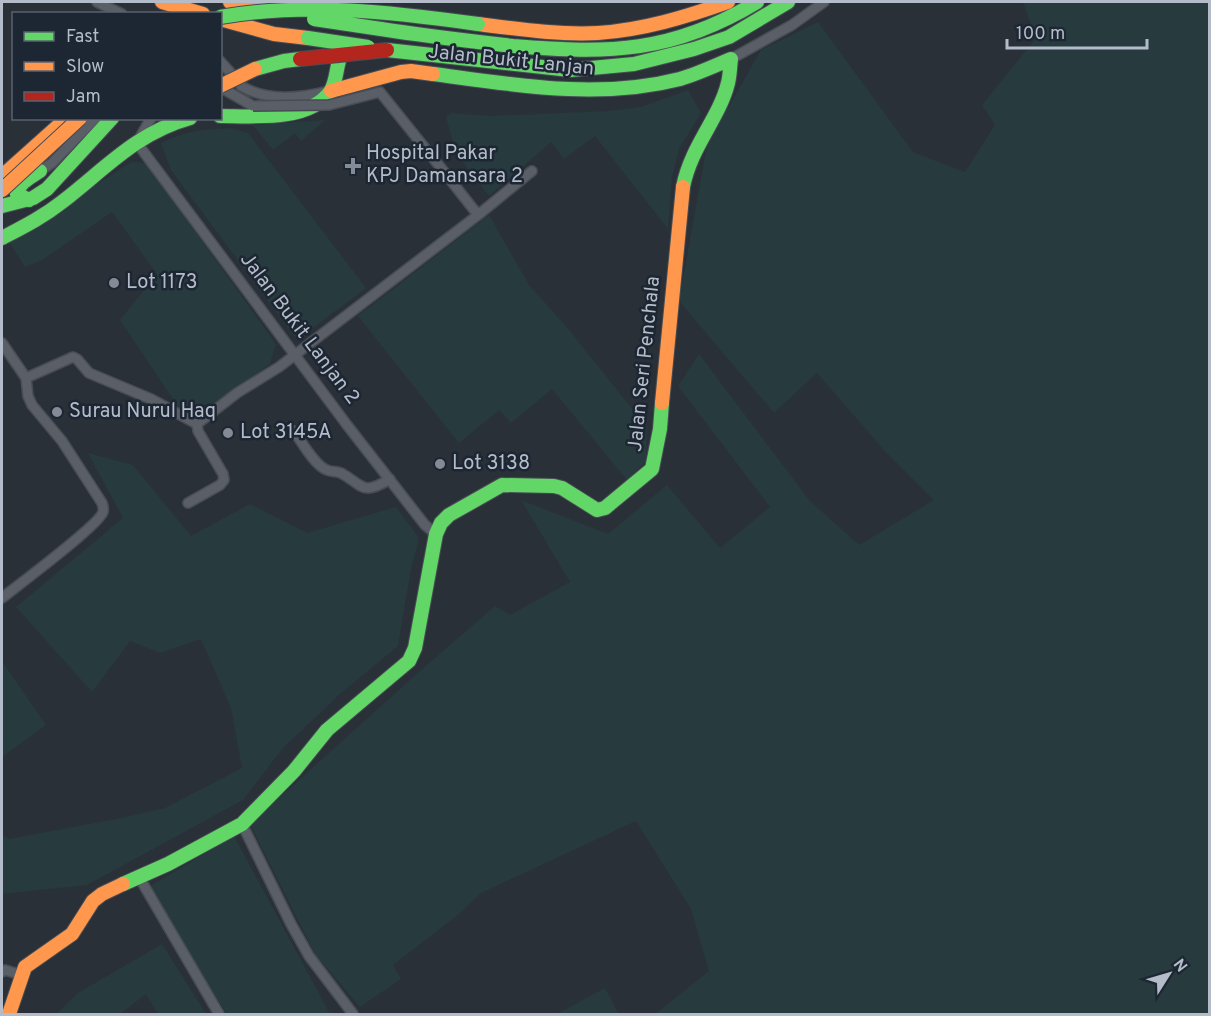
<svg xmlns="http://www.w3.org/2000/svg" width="1211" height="1016" font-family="Overpass,sans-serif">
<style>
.green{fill:#273a3e}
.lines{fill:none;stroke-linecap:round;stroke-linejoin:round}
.street-casing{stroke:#484c53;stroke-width:12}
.fast-casing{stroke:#484c53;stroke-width:16}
.slow-casing{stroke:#484c53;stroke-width:16}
.street{stroke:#5a5e66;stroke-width:9}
.fast{stroke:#63d668;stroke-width:14}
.slow{stroke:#ff974d;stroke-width:14}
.street-bridge-casing{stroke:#484c53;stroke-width:12;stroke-linecap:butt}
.fast-bridge-casing{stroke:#474c53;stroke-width:16;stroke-linecap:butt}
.slow-bridge-casing{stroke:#474c53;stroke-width:16;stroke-linecap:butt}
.jam-bridge-casing{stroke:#474c53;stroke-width:16;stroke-linecap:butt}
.street-bridge{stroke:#5a5e66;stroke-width:9}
.fast-bridge{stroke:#63d668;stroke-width:14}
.slow-bridge{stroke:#ff974d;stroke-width:14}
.jam-bridge{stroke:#b3261e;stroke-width:14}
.poi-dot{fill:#848b96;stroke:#1d2633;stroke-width:2}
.labels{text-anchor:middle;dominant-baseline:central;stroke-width:5;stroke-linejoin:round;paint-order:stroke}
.street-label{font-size:20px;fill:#b4bcc9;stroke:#1d2633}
.poi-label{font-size:20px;fill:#b4bcc9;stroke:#1d2633;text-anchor:start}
</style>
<rect width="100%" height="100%" fill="#2a3038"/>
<!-- green -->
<path class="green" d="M 1023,2 L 1209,2 L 1209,1014 L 655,1014 L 709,971 L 691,909 L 636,821 L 481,893 L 459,914 L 393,965 L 401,979 L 360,1007 L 315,954 L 250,824 L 420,671 L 495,606 L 510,615 L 570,582 L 521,500 L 608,534 L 667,485 L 720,548 L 770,507 L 678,386 L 699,354 L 809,500 L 859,545 L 934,500 L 883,449 L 817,373 L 774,413 L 679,301 L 707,145 L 761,50 L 818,22 L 913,152 L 965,172 L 995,125 L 982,105 L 1036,38 Z
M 688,90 L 701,113 L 679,149 L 672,177 L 668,229 L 595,136 L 564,159 L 551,142 L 489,196 L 456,153 L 446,117 L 451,113 L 489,116 L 609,111 L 641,107 Z
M 325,120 L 301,141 L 295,133 L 273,150 L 253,125 Z
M 231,128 L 248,133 L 366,288 L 301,337 L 294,336 L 171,170 L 161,143 C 184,131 206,129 231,128 Z
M 131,162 L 146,163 L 276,344 L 270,364 L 199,417 L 179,408 L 120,320 L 157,274 L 112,212 L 42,260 L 25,267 L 9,242 Z
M 489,215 L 529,285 L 570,331 L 647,427 L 646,461 L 627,480 L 552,389 L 511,423 L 499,410 L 459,443 L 358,316 Z
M 88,453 L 133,465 L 191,536 L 250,504 L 307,533 L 396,507 L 419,538 L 411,569 L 398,646 L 340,694 L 283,748 L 243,800 L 87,885 L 2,894 L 2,835 L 9,839 L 122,818 L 165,808 L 242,768 L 231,708 L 201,639 L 160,653 L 130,641 L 92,692 L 16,607 L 123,518 Z
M 2,661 L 46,725 L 2,757 Z
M 234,836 L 330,1014 L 227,1014 L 147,888 Z
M 162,944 L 206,1014 L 158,1014 L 146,994 L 120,1014 L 57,1014 L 78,993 Z
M 605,988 L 618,1013 L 634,1014 L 557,1014 Z"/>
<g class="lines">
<!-- street casing -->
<g class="street-casing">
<path id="street" d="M 97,2 L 122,14
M 731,59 L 792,25 L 824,2
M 220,61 L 230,72
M 241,86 C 268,102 300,98 329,91
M 220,87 L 253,106
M 151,118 L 137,143 L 347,425 L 425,525 L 436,534
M 441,168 L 478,215
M 37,173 L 52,163 L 96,118
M 2,343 L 26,378 L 28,396 L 32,405 L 62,441 L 102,503 C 103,506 104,509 103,512 C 99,525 17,586 2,598
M 26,378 L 73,357 L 77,359 L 89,373 L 151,399 L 197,424
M 197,424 L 237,393 L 279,367 L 478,215 L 532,171
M 294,431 C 301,441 315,466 327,470 C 331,472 336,471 341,473 C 364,486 362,496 390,479
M 188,503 L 220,485 L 224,480 L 223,474 L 198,431 L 197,424
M 242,824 L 291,924 L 309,956 L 353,1014
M 139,877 L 219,1014
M 2,972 L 5,970 L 22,975"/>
</g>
<!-- fast casing -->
<g class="fast-casing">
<path id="fast" d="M 381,29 C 425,36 469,41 513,46 C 609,54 673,53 757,2
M 387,50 L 570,70 L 634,64 L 694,49 L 729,37 L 788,2
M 255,69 L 284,61 L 300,59
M 433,74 C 515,85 598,100 680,79 C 697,74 714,66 731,59 C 730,67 730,75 728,83 C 719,119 691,146 683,187
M 220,116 C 252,116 308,122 330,92 C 336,83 336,71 339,61
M 29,200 L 17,194 C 18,183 31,177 40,171
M 2,206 L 33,198 L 47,189 L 112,118
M 2,238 C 23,227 43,217 62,202 C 105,169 136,133 190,118
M 123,884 L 168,864 L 242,824 L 294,771 L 327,730 L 409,661 L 415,648 L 436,534 L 441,523 L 449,515 L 502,485 L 554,486 L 562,488 L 597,510 L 605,508 L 652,469 L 660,429 L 662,403"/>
</g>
<!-- slow casing -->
<g class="slow-casing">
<path id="slow" d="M 162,2 L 203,14
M 230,2 L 267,9
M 220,19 L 274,34 L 308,38
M 478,24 C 518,29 558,35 598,33 C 643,30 686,17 728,2
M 331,91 L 401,72 L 411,71 L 433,74
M 2,176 L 67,118
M 662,403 L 683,187
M 9,1014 L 25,967 L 72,934 L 93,901 L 102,894 L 123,884"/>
</g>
<!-- street -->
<use href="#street" class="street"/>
<!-- fast -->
<use href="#fast" class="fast"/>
<!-- slow -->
<use href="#slow" class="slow"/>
<!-- street-bridge casing -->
<g class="street-bridge-casing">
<path id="street-bridge" d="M 253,106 L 329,105 L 380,92 L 441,168"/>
</g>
<!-- fast-bridge casing -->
<g class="fast-bridge-casing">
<path id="fast-bridge" d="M 220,17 C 306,2 392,12 478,24
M 314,19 L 381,29
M 308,38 L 368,47"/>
</g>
<!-- slow-bridge casing -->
<g class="slow-bridge-casing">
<path id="slow-bridge" d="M 220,86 L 255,69
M 2,190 L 80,118"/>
</g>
<!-- jam-bridge casing -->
<g class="jam-bridge-casing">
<path id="jam-bridge" d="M 300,59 L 387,50"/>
</g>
<!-- street-bridge -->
<use href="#street-bridge" class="street-bridge"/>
<!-- fast-bridge -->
<use href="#fast-bridge" class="fast-bridge"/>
<!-- slow-bridge -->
<use href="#slow-bridge" class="slow-bridge"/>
<!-- jam-bridge -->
<use href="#jam-bridge" class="jam-bridge"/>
</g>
<!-- markers -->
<g class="poi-dot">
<path d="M350 157h6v6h6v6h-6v6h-6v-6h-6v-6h6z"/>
<circle cx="114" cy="283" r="6"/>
<circle cx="57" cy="412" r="6"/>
<circle cx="228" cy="433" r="6"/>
<circle cx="440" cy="464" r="6"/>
</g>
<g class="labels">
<!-- street labels -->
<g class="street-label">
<text transform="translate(511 61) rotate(6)">Jalan Bukit Lanjan</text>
<text transform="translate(299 329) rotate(53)">Jalan Bukit Lanjan 2</text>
<text transform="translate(645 364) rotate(-84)">Jalan Seri Penchala</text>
</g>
<!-- poi labels -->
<g class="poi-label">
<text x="366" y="154">Hospital Pakar<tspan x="366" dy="23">KPJ Damansara 2</tspan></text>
<text x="126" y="283">Lot 1173</text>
<text x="69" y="412">Surau Nurul Haq</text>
<text x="240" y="433">Lot 3145A</text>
<text x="452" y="464">Lot 3138</text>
</g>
</g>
<!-- border -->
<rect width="1211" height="1016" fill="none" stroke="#b4bcc9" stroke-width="6"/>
<!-- legend -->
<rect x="12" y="12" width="210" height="108" fill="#1d2633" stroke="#59626f" stroke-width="1.5"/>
<rect x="24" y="32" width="30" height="9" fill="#63d668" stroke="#59626f" stroke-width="1.5"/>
<text x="66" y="42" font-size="18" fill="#b4bcc9">Fast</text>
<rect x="24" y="62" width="30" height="9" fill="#ff974d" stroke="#59626f" stroke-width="1.5"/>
<text x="66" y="72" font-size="18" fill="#b4bcc9">Slow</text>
<rect x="24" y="92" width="30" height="9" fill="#b3261e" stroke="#59626f" stroke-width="1.5"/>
<text x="66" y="102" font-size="18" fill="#b4bcc9">Jam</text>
<!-- north arrow -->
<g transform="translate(1169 974) rotate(53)" stroke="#1d2633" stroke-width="4.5" paint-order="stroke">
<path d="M0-4.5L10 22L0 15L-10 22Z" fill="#b4bcc9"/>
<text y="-9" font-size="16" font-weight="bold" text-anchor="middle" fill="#b4bcc9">N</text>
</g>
<!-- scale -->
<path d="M1007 39v9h140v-9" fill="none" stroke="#b4bcc9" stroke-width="3"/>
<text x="1016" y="39" font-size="18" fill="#b4bcc9" stroke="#1d2633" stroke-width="4.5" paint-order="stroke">100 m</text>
</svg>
